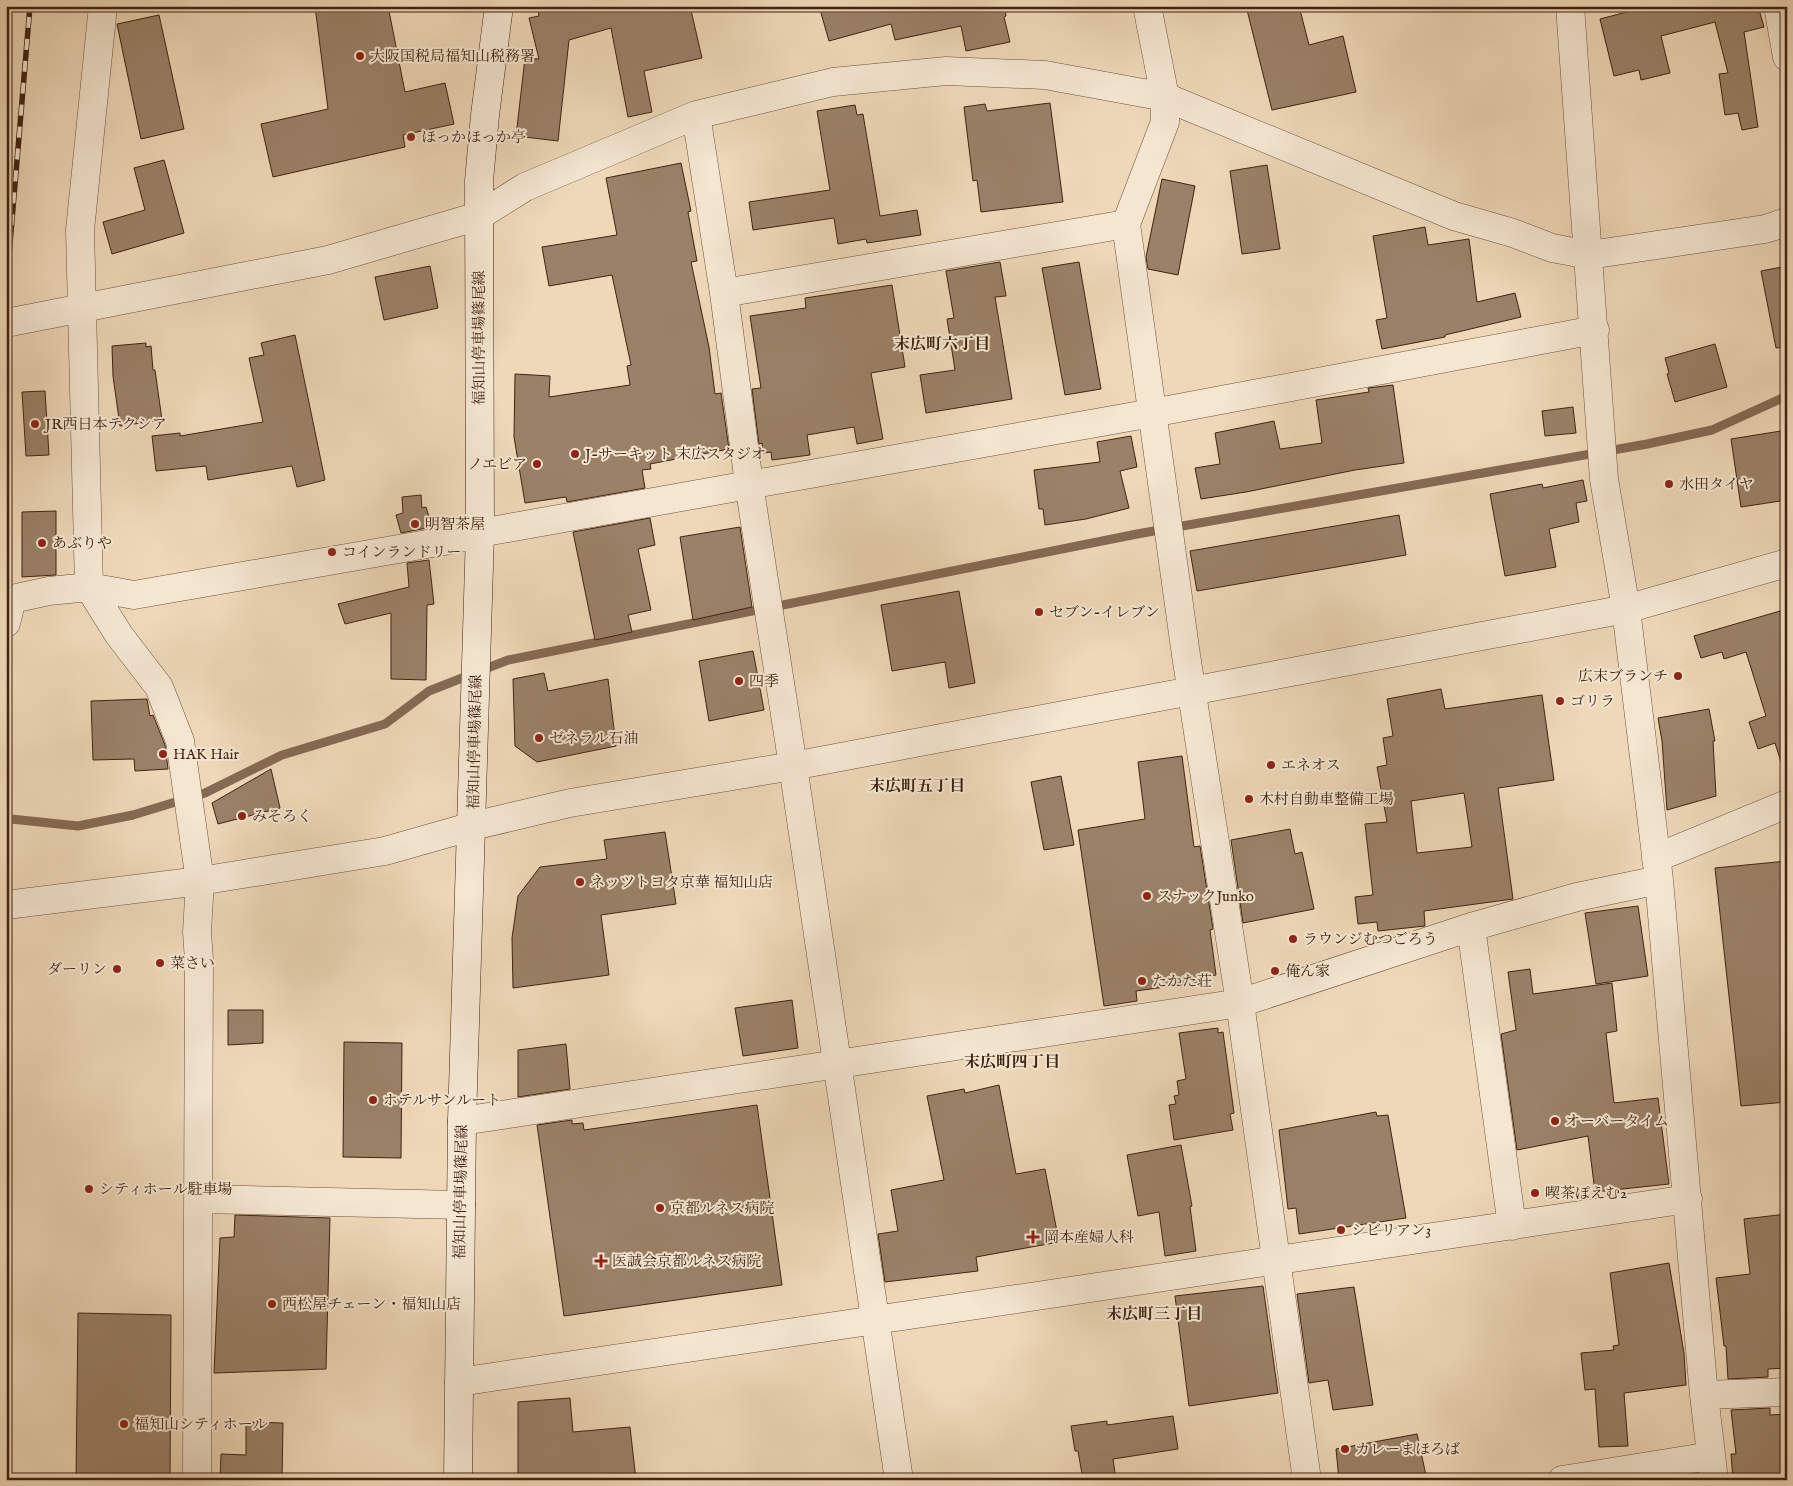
<svg xmlns="http://www.w3.org/2000/svg" width="1793" height="1486" font-family="'IM FELL English','Noto Serif JP',serif">
<style>
.lines{fill:none;stroke-linecap:round;stroke-linejoin:round}
.stream{stroke:#856a53;stroke-width:9}
.building{fill:#9a8168;stroke:#402311;fill-rule:evenodd}
.minor-casing{stroke:#6c503b;stroke-width:29}
.tertiary-casing{stroke:#6c503b;stroke-width:29}
.secondary-casing{stroke:#402311;stroke-width:29}
.minor{stroke:#f4e6d1;stroke-width:28}
.tertiary{stroke:#f4e6d1;stroke-width:28}
.secondary{stroke:#f4e6d1;stroke-width:28}
.rail-casing{stroke:#402311;stroke-width:5.5}
.rail{stroke:#f4e6d1;stroke-width:4;stroke-dasharray:11;stroke-linecap:butt}
.poi-dot{fill:#8f2418;stroke:#f4e6d1;stroke-width:2}
.labels{text-anchor:middle;dominant-baseline:central;stroke-width:4;stroke-linejoin:round;paint-order:stroke}
.poi-label{font-size:15px;fill:#402311;stroke:#f4e6d1;text-anchor:start}
.street-label{font-size:15px;fill:#402311;stroke:#f4e6d1}
.neighbourhood-label{font-size:16px;font-weight:bold;fill:#402311;stroke:#f4e6d1}
</style>
<rect width="100%" height="100%" fill="#eed8b8"/>
<filter id="stains"><feTurbulence type="fractalNoise" baseFrequency=".004" numOctaves="4"/><feColorMatrix values="0 0 0 0 .2 0 0 0 0 .09 0 0 0 0 .02 0 0 0 .5 -.17"/></filter>
<radialGradient id="worn" r=".72"><stop offset=".6" stop-color="#630" stop-opacity="0"/><stop offset="1" stop-color="#630" stop-opacity=".3"/></radialGradient>
<g class="lines">
<!-- stream -->
<path class="stream" d="M 11,819 L 78,826 L 133,815 L 205,793 L 282,755 L 385,724 L 429,691 L 508,660 L 1137,534 L 1647,444 L 1712,430 L 1787,396"/>
</g>
<!-- building -->
<path class="building" d="M 315,6 L 388,6 L 405,92 L 445,83 L 454,124 L 403,135 L 405,147 L 273,177 L 261,124 L 328,109 Z
M 537,6 L 690,6 L 702,58 L 644,71 L 652,112 L 628,117 L 611,28 L 569,40 L 558,141 L 516,136 L 525,58 L 539,59 L 529,18 L 539,16 Z
M 819,6 L 1005,6 L 1006,16 L 1004,17 L 1010,42 L 966,51 L 961,26 L 895,40 L 891,24 L 829,41 Z
M 1246,6 L 1299,6 L 1309,45 L 1343,36 L 1356,92 L 1272,110 Z
M 1650,6 L 1758,6 L 1764,27 L 1744,32 L 1758,127 L 1742,130 L 1738,113 L 1725,115 L 1719,74 L 1728,73 L 1715,22 L 1661,36 L 1670,73 L 1641,80 L 1639,70 L 1614,76 L 1600,19 Z
M 159,15 L 184,129 L 141,139 L 117,24 Z
M 1050,103 L 1063,202 L 981,212 L 977,180 L 973,181 L 964,107 L 985,104 L 987,111 Z
M 855,105 L 857,115 L 863,114 L 880,216 L 917,210 L 921,235 L 867,243 L 866,239 L 838,244 L 834,218 L 753,230 L 749,202 L 830,190 L 817,111 Z
M 164,160 L 184,233 L 112,254 L 103,222 L 145,210 L 134,168 Z
M 681,163 L 691,211 L 688,212 L 697,261 L 691,262 L 709,347 L 715,394 L 721,393 L 729,449 L 650,464 L 651,469 L 642,470 L 645,488 L 567,502 L 566,497 L 525,503 L 514,437 L 515,374 L 550,376 L 549,397 L 630,385 L 627,366 L 631,365 L 612,275 L 549,286 L 542,247 L 617,235 L 606,178 Z
M 1267,165 L 1280,249 L 1242,254 L 1230,171 Z
M 1162,179 L 1195,186 L 1178,275 L 1148,269 L 1146,257 Z
M 1425,227 L 1428,245 L 1469,239 L 1477,302 L 1515,293 L 1521,317 L 1445,335 L 1445,337 L 1382,349 L 1376,320 L 1387,318 L 1373,236 Z
M 1000,262 L 1006,296 L 995,297 L 1012,399 L 926,413 L 920,375 L 955,370 L 947,319 L 954,318 L 946,271 Z
M 1079,262 L 1101,389 L 1065,395 L 1042,268 Z
M 430,266 L 438,308 L 384,320 L 375,277 Z
M 1787,266 L 1787,347 L 1776,348 L 1761,271 Z
M 892,285 L 905,367 L 871,373 L 883,439 L 857,444 L 854,427 L 807,435 L 810,455 L 772,460 L 771,452 L 763,453 L 762,443 L 759,444 L 752,389 L 761,388 L 750,316 L 806,308 L 805,298 Z
M 295,335 L 325,480 L 297,487 L 292,466 L 208,480 L 206,466 L 156,471 L 152,436 L 180,433 L 180,436 L 263,422 L 249,358 L 264,355 L 261,343 Z
M 146,343 L 146,347 L 151,346 L 153,370 L 155,370 L 162,420 L 120,426 L 113,376 L 112,346 Z
M 1715,344 L 1727,387 L 1675,402 L 1667,374 L 1669,373 L 1665,358 Z
M 1393,385 L 1404,463 L 1355,470 L 1246,492 L 1201,499 L 1195,468 L 1220,464 L 1215,433 L 1274,421 L 1280,449 L 1322,443 L 1316,400 L 1369,392 L 1368,388 Z
M 45,391 L 49,455 L 26,456 L 22,392 Z
M 1573,407 L 1576,433 L 1545,436 L 1542,411 Z
M 1787,430 L 1787,500 L 1741,507 L 1731,439 Z
M 1131,436 L 1137,467 L 1120,471 L 1129,508 L 1086,519 L 1045,525 L 1043,509 L 1039,509 L 1034,470 L 1100,462 L 1097,442 Z
M 1583,480 L 1587,501 L 1576,503 L 1579,522 L 1549,529 L 1556,567 L 1505,576 L 1490,494 L 1542,484 L 1543,488 Z
M 421,495 L 422,508 L 426,507 L 432,527 L 401,533 L 396,515 L 403,513 L 402,497 Z
M 56,511 L 56,575 L 22,577 L 22,512 Z
M 1399,515 L 1406,555 L 1197,591 L 1190,551 Z
M 650,518 L 655,545 L 638,549 L 651,610 L 628,615 L 632,632 L 595,640 L 573,532 Z
M 740,527 L 752,607 L 693,620 L 680,537 Z
M 429,560 L 434,604 L 427,605 L 426,680 L 391,679 L 391,613 L 345,624 L 338,604 L 409,587 L 407,563 Z
M 959,591 L 975,683 L 949,688 L 945,662 L 892,671 L 881,605 Z
M 1787,609 L 1787,764 L 1782,765 L 1775,743 L 1758,749 L 1749,722 L 1766,716 L 1746,652 L 1724,659 L 1722,652 L 1701,658 L 1694,636 Z
M 753,651 L 764,710 L 709,721 L 699,661 Z
M 544,673 L 548,691 L 608,679 L 616,746 L 537,762 L 515,746 L 513,679 Z
M 1441,689 L 1445,709 L 1542,695 L 1554,780 L 1498,788 L 1513,899 L 1424,911 L 1425,926 L 1378,931 L 1377,922 L 1358,924 L 1355,897 L 1373,895 L 1365,824 L 1387,822 L 1377,767 L 1387,765 L 1383,738 L 1393,736 L 1387,699 ZM 1464,793 L 1472,847 L 1417,853 L 1411,801 Z
M 147,699 L 150,716 L 153,715 L 165,745 L 168,769 L 135,771 L 134,759 L 93,760 L 91,701 Z
M 1709,709 L 1715,741 L 1713,741 L 1716,796 L 1667,810 L 1662,741 L 1658,718 Z
M 1182,756 L 1194,847 L 1200,846 L 1213,929 L 1210,930 L 1216,975 L 1201,978 L 1202,982 L 1136,991 L 1137,1001 L 1104,1006 L 1078,830 L 1145,819 L 1138,762 Z
M 271,769 L 280,808 L 218,824 L 212,803 Z
M 1061,776 L 1074,845 L 1044,850 L 1031,782 Z
M 1290,829 L 1295,854 L 1302,852 L 1314,909 L 1243,923 L 1231,840 Z
M 665,832 L 676,904 L 601,915 L 609,975 L 513,988 L 512,938 L 518,896 L 540,867 L 607,859 L 604,840 Z
M 1787,861 L 1787,1102 L 1741,1106 L 1715,868 Z
M 1638,906 L 1648,976 L 1596,984 L 1585,913 Z
M 1530,969 L 1533,994 L 1612,983 L 1617,1031 L 1606,1033 L 1614,1103 L 1658,1098 L 1669,1184 L 1595,1192 L 1588,1136 L 1517,1150 L 1501,1034 L 1516,1030 L 1508,972 Z
M 792,1000 L 798,1048 L 743,1056 L 735,1008 Z
M 228,1010 L 263,1010 L 263,1043 L 228,1045 Z
M 1218,1028 L 1218,1033 L 1223,1032 L 1234,1113 L 1230,1114 L 1233,1130 L 1174,1140 L 1169,1105 L 1176,1104 L 1174,1096 L 1179,1095 L 1177,1081 L 1186,1079 L 1179,1033 Z
M 344,1042 L 402,1043 L 401,1158 L 343,1157 Z
M 566,1044 L 570,1089 L 518,1097 L 518,1050 Z
M 999,1085 L 1016,1174 L 1045,1169 L 1059,1242 L 976,1257 L 978,1271 L 885,1282 L 878,1234 L 898,1231 L 891,1190 L 944,1180 L 927,1096 L 964,1089 L 965,1093 Z
M 757,1105 L 782,1285 L 564,1316 L 537,1125 L 572,1120 L 572,1124 L 583,1123 L 584,1130 Z
M 1376,1112 L 1377,1116 L 1388,1115 L 1406,1218 L 1299,1234 L 1296,1208 L 1288,1209 L 1279,1130 Z
M 1181,1145 L 1192,1206 L 1190,1207 L 1196,1251 L 1165,1256 L 1159,1212 L 1138,1216 L 1127,1155 Z
M 1787,1214 L 1787,1292 L 1783,1292 L 1787,1325 L 1787,1368 L 1768,1369 L 1768,1377 L 1728,1379 L 1726,1346 L 1724,1346 L 1716,1278 L 1750,1274 L 1744,1219 Z
M 235,1215 L 330,1218 L 326,1369 L 214,1373 L 220,1238 L 234,1237 Z
M 1669,1263 L 1684,1353 L 1686,1385 L 1624,1393 L 1628,1446 L 1599,1447 L 1595,1389 L 1585,1390 L 1581,1353 L 1614,1350 L 1613,1346 L 1619,1345 L 1610,1273 Z
M 1263,1286 L 1278,1393 L 1189,1406 L 1175,1296 Z
M 1354,1287 L 1373,1405 L 1333,1410 L 1328,1380 L 1309,1383 L 1297,1294 Z
M 78,1313 L 171,1315 L 170,1480 L 76,1480 Z
M 570,1398 L 573,1432 L 630,1427 L 636,1480 L 518,1480 L 518,1402 Z
M 1770,1408 L 1770,1415 L 1787,1414 L 1787,1480 L 1733,1480 L 1731,1454 L 1736,1454 L 1731,1410 Z
M 1173,1416 L 1178,1449 L 1113,1459 L 1116,1480 L 1083,1480 L 1078,1451 L 1075,1451 L 1071,1426 L 1107,1421 L 1107,1425 Z
M 246,1422 L 283,1423 L 282,1480 L 220,1480 L 221,1454 L 246,1455 Z
M 1417,1434 L 1427,1480 L 1339,1480 L 1336,1449 Z"/>
<g class="lines">
<!-- minor casing -->
<g class="minor-casing">
<path id="minor" d="M 103,6 L 80,230 L 89,587 L 119,635 L 159,687 L 180,741 L 200,881 L 197,932 L 199,960 L 197,1480
M 1147,6 L 1165,97 L 1165,122 L 1126,224 L 1186,655 L 1240,1003 L 1307,1480
M 1570,6 L 1604,479 L 1626,609 L 1659,880 L 1704,1395 L 1714,1480
M 1778,6 L 1787,57
M 696,115 L 724,293 L 749,484 L 793,766 L 899,1480
M 479,216 L 525,187 L 696,115 L 833,82 L 946,71 L 1045,75 L 1165,97 L 1454,216 L 1513,233 L 1552,248 L 1589,255 L 1765,229 L 1787,222
M 724,293 L 1126,224
M 6,623 L 12,599 L 49,591 L 89,587 L 134,595 L 450,540 L 480,533 L 1152,413 L 1595,330
M 1656,858 L 1787,804
M 1471,927 L 1512,1226
M 462,1121 L 1240,1003 L 1471,927 L 1577,897 L 1659,880
M 198,1199 L 461,1205
M 459,1382 L 1688,1199
M 1704,1395 L 1787,1392
M 1562,1480 L 1711,1456"/>
</g>
<!-- tertiary casing -->
<g class="tertiary-casing">
<path id="tertiary" d="M 6,323 L 328,260 L 479,216
M 6,905 L 200,881 L 385,851 L 473,826 L 570,803 L 793,766 L 1626,609 L 1787,563"/>
</g>
<!-- secondary casing -->
<g class="secondary-casing">
<path id="secondary" d="M 458,1480 L 462,1121 L 480,533 L 479,181 L 485,115 L 499,6"/>
</g>
<!-- minor -->
<use href="#minor" class="minor"/>
<!-- tertiary -->
<use href="#tertiary" class="tertiary"/>
<!-- secondary -->
<use href="#secondary" class="secondary"/>
<!-- rail casing -->
<g class="rail-casing">
<path id="rail" d="M 6,291 L 30,6"/>
</g>
<!-- rail -->
<use href="#rail" class="rail"/>
</g>
<!-- markers -->
<g class="poi-dot">
<circle cx="360" cy="56" r="5"/>
<circle cx="411" cy="137" r="5"/>
<circle cx="35" cy="424" r="5"/>
<circle cx="575" cy="454" r="5"/>
<circle cx="537" cy="464" r="5"/>
<circle cx="1669" cy="484" r="5"/>
<circle cx="415" cy="524" r="5"/>
<circle cx="42" cy="543" r="5"/>
<circle cx="332" cy="552" r="5"/>
<circle cx="1039" cy="612" r="5"/>
<circle cx="1678" cy="676" r="5"/>
<circle cx="739" cy="681" r="5"/>
<circle cx="1560" cy="701" r="5"/>
<circle cx="539" cy="738" r="5"/>
<circle cx="163" cy="754" r="5"/>
<circle cx="1271" cy="765" r="5"/>
<circle cx="1249" cy="799" r="5"/>
<circle cx="242" cy="816" r="5"/>
<circle cx="580" cy="882" r="5"/>
<circle cx="1147" cy="896" r="5"/>
<circle cx="1293" cy="939" r="5"/>
<circle cx="160" cy="963" r="5"/>
<circle cx="117" cy="969" r="5"/>
<circle cx="1275" cy="971" r="5"/>
<circle cx="1142" cy="981" r="5"/>
<circle cx="373" cy="1100" r="5"/>
<circle cx="1555" cy="1121" r="5"/>
<circle cx="89" cy="1189" r="5"/>
<circle cx="1535" cy="1193" r="5"/>
<circle cx="660" cy="1208" r="5"/>
<circle cx="1341" cy="1230" r="5"/>
<path d="M1030.5 1229.5h5v5h5v5h-5v5h-5v-5h-5v-5h5z"/>
<path d="M598.5 1253.5h5v5h5v5h-5v5h-5v-5h-5v-5h5z"/>
<circle cx="272" cy="1304" r="5"/>
<circle cx="124" cy="1424" r="5"/>
<circle cx="1345" cy="1449" r="5"/>
</g>
<g class="labels">
<!-- poi labels -->
<g class="poi-label">
<text x="370" y="56">大阪国税局福知山税務署</text>
<text x="421" y="137">ほっかほっか亭</text>
<text x="45" y="424">JR西日本テクシア</text>
<text x="585" y="454">J-サーキット 末広スタジオ</text>
<text x="527" y="464" text-anchor="end">ノエビア</text>
<text x="1679" y="484">水田タイヤ</text>
<text x="425" y="524">明智茶屋</text>
<text x="52" y="543">あぶりや</text>
<text x="342" y="552">コインランドリー</text>
<text x="1049" y="612">セブン-イレブン</text>
<text x="1668" y="676" text-anchor="end">広末ブランチ</text>
<text x="749" y="681">四季</text>
<text x="1570" y="701">ゴリラ</text>
<text x="549" y="738">ゼネラル石油</text>
<text x="173" y="754">HAK Hair</text>
<text x="1281" y="765">エネオス</text>
<text x="1259" y="799">木村自動車整備工場</text>
<text x="252" y="816">みそろく</text>
<text x="590" y="882">ネッツトヨタ京華 福知山店</text>
<text x="1157" y="896">スナックJunko</text>
<text x="1303" y="939">ラウンジむつごろう</text>
<text x="170" y="963">菜さい</text>
<text x="107" y="969" text-anchor="end">ダーリン</text>
<text x="1285" y="971">俺ん家</text>
<text x="1152" y="981">たかた荘</text>
<text x="383" y="1100">ホテルサンルート</text>
<text x="1565" y="1121">オーバータイム</text>
<text x="99" y="1189">シティホール駐車場</text>
<text x="1545" y="1193">喫茶ぽえむ2</text>
<text x="670" y="1208">京都ルネス病院</text>
<text x="1351" y="1230">シビリアン3</text>
<text x="1044" y="1237">岡本産婦人科</text>
<text x="612" y="1261">医誠会京都ルネス病院</text>
<text x="282" y="1304">西松屋チェーン・福知山店</text>
<text x="134" y="1424">福知山シティホール</text>
<text x="1355" y="1449">カレーまほろば</text>
</g>
<!-- street labels -->
<g class="street-label">
<text transform="translate(479 338) rotate(-90)">福知山停車場篠尾線</text>
<text transform="translate(475 742) rotate(-89)">福知山停車場篠尾線</text>
<text transform="translate(461 1192) rotate(-89)">福知山停車場篠尾線</text>
</g>
<!-- neighbourhood labels -->
<g class="neighbourhood-label">
<text x="942" y="345">末広町六丁目</text>
<text x="917" y="787">末広町五丁目</text>
<text x="1012" y="1063">末広町四丁目</text>
<text x="1154" y="1315">末広町三丁目</text>
</g>
</g>
<!-- margin -->
<rect width="1793" height="1486" fill="none" stroke="#eed8b8" stroke-width="25"/>
<rect x="8" y="8" width="1778" height="1471" fill="none" stroke="#402311" stroke-width="2.5"/>
<rect x="12" y="12" width="1768" height="1461" fill="none" stroke="#402311"/>
<rect width="100%" height="100%" filter="url(#stains)"/>
<rect width="100%" height="100%" fill="url(#worn)"/>
</svg>
